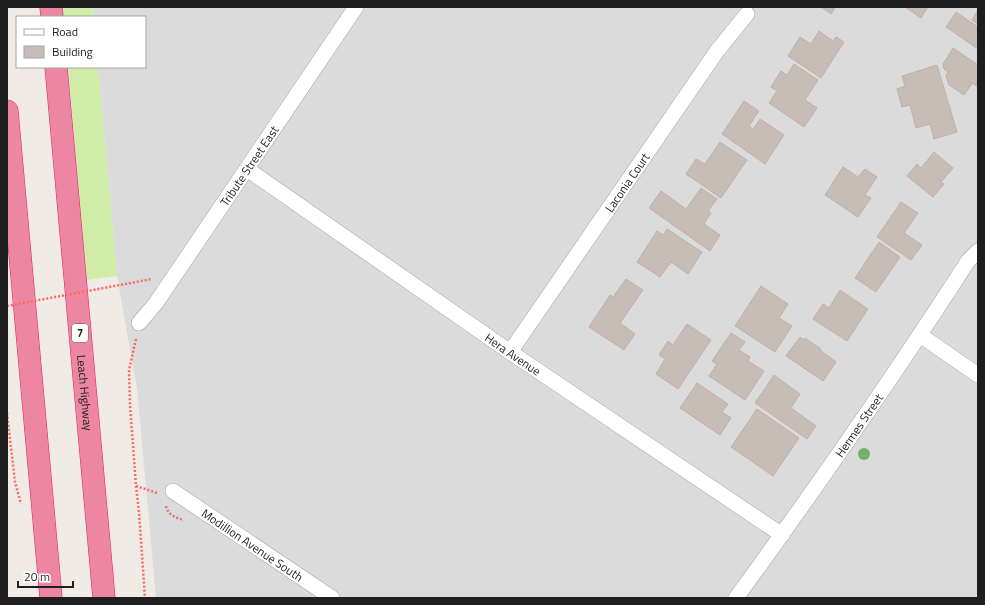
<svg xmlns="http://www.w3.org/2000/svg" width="985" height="605" font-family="'Titillium Web',sans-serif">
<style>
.residential{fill:#dcdbdb}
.grass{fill:#cfeda6}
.building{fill:#c8bcb7;stroke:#c3afa5}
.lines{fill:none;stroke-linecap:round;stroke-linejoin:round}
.street-casing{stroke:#a5a5a5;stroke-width:16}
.highway-casing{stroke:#e61970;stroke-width:23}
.path{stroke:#ff6865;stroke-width:2.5;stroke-dasharray:2 2;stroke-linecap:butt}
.street{stroke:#fff;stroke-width:15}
.highway{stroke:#ec86a2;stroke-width:22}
.path-bridge{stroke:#ff6865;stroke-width:2.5;stroke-dasharray:2 2;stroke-linecap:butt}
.tree{fill:#6fb269}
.labels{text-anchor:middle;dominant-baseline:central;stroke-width:3.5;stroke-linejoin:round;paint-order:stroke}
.shield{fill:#fff;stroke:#626262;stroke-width:1}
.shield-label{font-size:11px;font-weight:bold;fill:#1e1e1e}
.street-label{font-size:12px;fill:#1e1e1e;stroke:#fff}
</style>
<rect width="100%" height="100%" fill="#f0ebe4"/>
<!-- residential -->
<path class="residential" d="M 92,7 L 978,7 L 978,598 L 156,598 L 137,388 L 117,276 L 98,67 L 145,67 L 145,17 L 93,17 Z"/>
<!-- grass -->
<path class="grass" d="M 63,7 L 92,7 L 93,17 L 63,17 Z
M 68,67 L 98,67 L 117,276 L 86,280 Z"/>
<!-- building -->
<path class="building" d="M 821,7 L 835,7 L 831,14 Z
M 905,7 L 928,7 L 921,18 Z
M 978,10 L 978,24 L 972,20 Z
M 956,12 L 978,27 L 978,49 L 946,27 Z
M 819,31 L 833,41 L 836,37 L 844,42 L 821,78 L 788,56 L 800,37 L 811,44 Z
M 953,48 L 978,65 L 978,87 L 969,81 L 968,81 L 972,84 L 964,95 L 949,85 L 946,76 L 948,72 L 944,69 L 943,64 Z
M 794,64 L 818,80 L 805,100 L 817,108 L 804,127 L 769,103 L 777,91 L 771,87 L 781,71 L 787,75 Z
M 937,65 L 957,132 L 934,139 L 930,124 L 916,128 L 910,105 L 902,107 L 897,89 L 905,86 L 902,76 Z
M 744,101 L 759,111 L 749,126 L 753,129 L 760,119 L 784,135 L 765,164 L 722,134 Z
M 720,142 L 747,160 L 721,198 L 686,174 L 696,159 L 705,164 Z
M 934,152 L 953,168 L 941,182 L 944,184 L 933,197 L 907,176 L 917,164 L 921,168 Z
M 843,167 L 858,177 L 865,169 L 877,177 L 865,195 L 871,198 L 858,217 L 825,195 Z
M 701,188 L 717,199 L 708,211 L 711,213 L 704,224 L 720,235 L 710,251 L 649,208 L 661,191 L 686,209 Z
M 901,202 L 918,213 L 904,233 L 922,245 L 911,260 L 877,237 Z
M 667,229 L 702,252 L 688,274 L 671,262 L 660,277 L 637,262 L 657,231 L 663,235 Z
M 879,242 L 900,257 L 876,292 L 855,278 Z
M 626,279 L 643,290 L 620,323 L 635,334 L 624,350 L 589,327 L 610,295 L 613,297 Z
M 761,286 L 788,304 L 779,318 L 792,326 L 775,352 L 735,326 Z
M 840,290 L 868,309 L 847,341 L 813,319 L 823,304 L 829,308 Z
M 687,324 L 711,340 L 678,389 L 656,374 L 665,359 L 659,355 L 668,341 L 673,345 Z
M 731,333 L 745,342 L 739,350 L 750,357 L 748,361 L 764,371 L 745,400 L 709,376 L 717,364 L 712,361 Z
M 800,337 L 804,340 L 805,338 L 821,349 L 820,350 L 836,362 L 823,381 L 786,356 Z
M 774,375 L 800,394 L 791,408 L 816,426 L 807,439 L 755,403 Z
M 697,383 L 728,404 L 722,412 L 731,418 L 720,435 L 680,408 Z
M 757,409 L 799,438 L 773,476 L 731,447 Z"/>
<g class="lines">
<!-- street casing -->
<g class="street-casing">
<g id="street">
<path id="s1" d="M 247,169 L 510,352 L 782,535"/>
<path id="s2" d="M 139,323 L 156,303 L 356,7"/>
<path d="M 920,335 L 978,375"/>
<path id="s3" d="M 510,352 L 717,51 L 747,14"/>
<path id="s4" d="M 173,491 L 332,598"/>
<path id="s5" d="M 736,598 C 816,488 894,376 968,261 L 978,251"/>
</g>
</g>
<!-- highway casing -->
<g class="highway-casing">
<g id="highway">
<path d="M 51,7 L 52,17"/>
<path id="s6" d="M 56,67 L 104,598"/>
<path d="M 7,111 L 51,598"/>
</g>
</g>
<!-- path -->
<path class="path" d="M 136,339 L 129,370 L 130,405 L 136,486 L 139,512 L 145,598
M 7,413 L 15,482 L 21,504
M 136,486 L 157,493
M 166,506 C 168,515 176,518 184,520"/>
<!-- street -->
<use href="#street" class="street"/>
<!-- highway -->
<use href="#highway" class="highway"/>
<!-- path-bridge -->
<path class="path-bridge" d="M 7,306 L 152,279"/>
</g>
<!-- trees -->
<circle class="tree" cx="864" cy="454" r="6"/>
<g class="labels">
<!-- shield labels -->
<rect class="shield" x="72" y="324" width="16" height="18" rx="3"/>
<g class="shield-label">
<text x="80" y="333">7</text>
</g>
<!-- street labels -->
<g class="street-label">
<text stroke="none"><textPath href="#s2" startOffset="192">Tribute Street East</textPath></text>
<text stroke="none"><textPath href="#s3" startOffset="206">Laconia Court</textPath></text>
<text stroke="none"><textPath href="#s1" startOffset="324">Hera Avenue</textPath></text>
<text stroke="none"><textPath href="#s6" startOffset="327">Leach Highway</textPath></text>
<text stroke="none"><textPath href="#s5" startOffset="212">Hermes Street</textPath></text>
<text stroke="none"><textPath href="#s4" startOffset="96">Modillion Avenue South</textPath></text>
</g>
</g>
<!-- border -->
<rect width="985" height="605" fill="none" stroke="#1e1e1e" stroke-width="16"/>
<!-- legend -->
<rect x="16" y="16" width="130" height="52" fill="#ffffff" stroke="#a5a5a5"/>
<rect x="24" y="29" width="20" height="6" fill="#ffffff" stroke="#a5a5a5"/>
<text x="52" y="36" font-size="12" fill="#1e1e1e">Road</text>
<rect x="24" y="46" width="20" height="12" fill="#c8bcb7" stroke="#a5a5a5"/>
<text x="52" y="56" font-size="12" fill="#1e1e1e">Building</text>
<!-- scale -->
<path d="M18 581v6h55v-6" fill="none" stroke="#1e1e1e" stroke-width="2"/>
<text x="24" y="581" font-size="12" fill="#1e1e1e" stroke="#ffffff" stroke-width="3" paint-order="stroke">20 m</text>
</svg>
